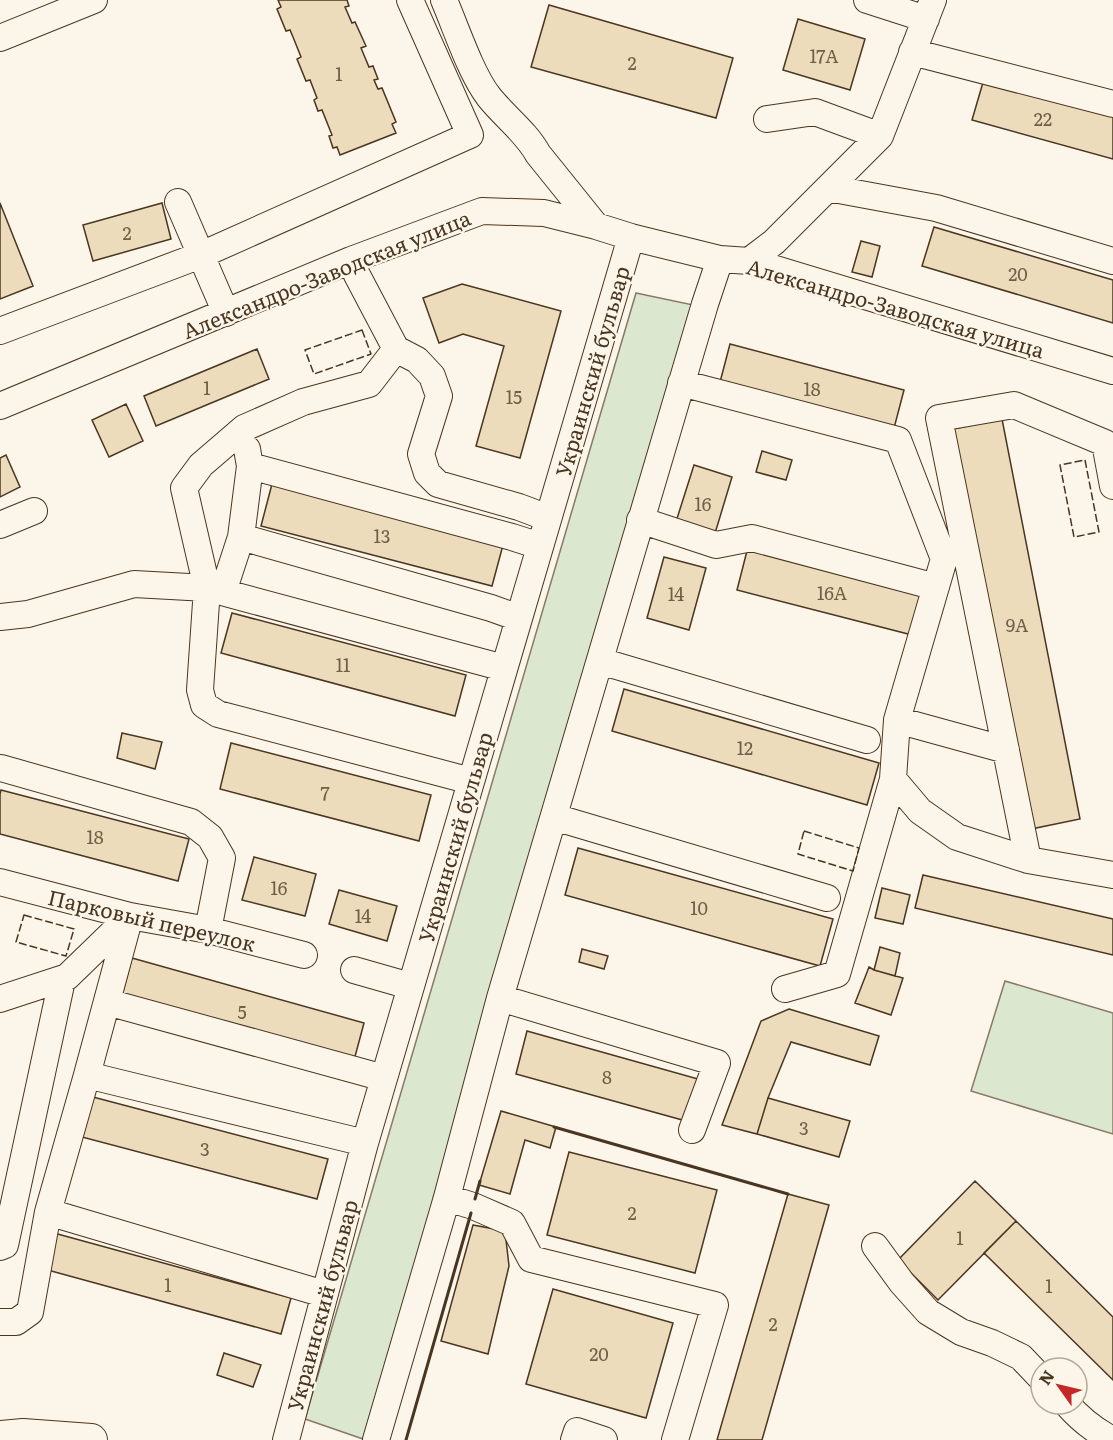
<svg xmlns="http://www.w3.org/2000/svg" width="1113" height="1440" font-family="Literata,serif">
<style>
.green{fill:#dce7d0;stroke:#887966;stroke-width:1.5}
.building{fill:#ecdcbc;stroke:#4a3520;stroke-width:1.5}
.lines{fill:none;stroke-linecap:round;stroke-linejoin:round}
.minor-casing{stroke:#4a3520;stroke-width:28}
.major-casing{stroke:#4a3520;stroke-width:34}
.minor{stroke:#fbf6e9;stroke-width:26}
.major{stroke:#fbf6e9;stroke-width:32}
.fence{stroke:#4a3520;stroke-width:1.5;stroke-dasharray:8 3;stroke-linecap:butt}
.wall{stroke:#4a3520;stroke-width:3}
.labels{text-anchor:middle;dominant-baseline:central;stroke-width:4.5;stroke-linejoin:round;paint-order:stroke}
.number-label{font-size:18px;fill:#725f47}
.street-label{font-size:21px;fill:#4a3520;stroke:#fbf6e9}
</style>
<rect width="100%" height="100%" fill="#fbf6e9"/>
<!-- green -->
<path class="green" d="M 636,293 L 698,306 L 363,1439 L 305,1419 Z
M 1005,981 L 1113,1013 L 1113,1134 L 971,1091 Z"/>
<!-- building -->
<path class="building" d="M 278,0 L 347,0 L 349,6 L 345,7 L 352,23 L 355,22 L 366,46 L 361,48 L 369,67 L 373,66 L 378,79 L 374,80 L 378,89 L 382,88 L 396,122 L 392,124 L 396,133 L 340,155 L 337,147 L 333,148 L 329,136 L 332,135 L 322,110 L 318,111 L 314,100 L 317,98 L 310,80 L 306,81 L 297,59 L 301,57 L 293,37 L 290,30 L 286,31 L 277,9 L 281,7 Z
M 549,5 L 733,58 L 716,118 L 531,67 Z
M 798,19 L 865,39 L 850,90 L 783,70 Z
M 984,79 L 1113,115 L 1113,159 L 972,120 Z
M 0,203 L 33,286 L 0,299 Z
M 162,203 L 171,239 L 93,261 L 83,225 Z
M 934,227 L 1113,280 L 1113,323 L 922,266 Z
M 861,241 L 880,246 L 872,277 L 852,272 Z
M 462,284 L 561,311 L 520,458 L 476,446 L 504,346 L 463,334 L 439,343 L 423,298 Z
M 730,344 L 904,390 L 893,432 L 719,386 Z
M 257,349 L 269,379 L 156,426 L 144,396 Z
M 126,404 L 143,441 L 109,457 L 92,420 Z
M 1002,419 L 1080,819 L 1031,829 L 953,429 Z
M 762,451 L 792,460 L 786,480 L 756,472 Z
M 6,455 L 20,487 L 0,497 L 0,458 Z
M 694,465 L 732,477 L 713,540 L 674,528 Z
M 272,484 L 503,545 L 492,586 L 261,526 Z
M 748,547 L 927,593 L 916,636 L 737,590 Z
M 664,557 L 706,568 L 689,630 L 647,618 Z
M 232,613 L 466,675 L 455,716 L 221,653 Z
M 624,689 L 879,763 L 867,805 L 612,731 Z
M 122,733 L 162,742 L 155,769 L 117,758 Z
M 231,743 L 431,795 L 419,841 L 220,789 Z
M 1,790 L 189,839 L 178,881 L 0,834 L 0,794 Z
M 578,848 L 833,919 L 820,966 L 565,895 Z
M 254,857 L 316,874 L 305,916 L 242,900 Z
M 923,875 L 1113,919 L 1113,955 L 915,908 Z
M 882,888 L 910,895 L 903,924 L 875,918 Z
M 339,890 L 397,906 L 387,941 L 329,924 Z
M 880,947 L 900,953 L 895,976 L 874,970 Z
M 582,949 L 608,956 L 604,969 L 579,962 Z
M 132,958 L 364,1023 L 353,1064 L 121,999 Z
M 869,967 L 874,970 L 903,978 L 891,1015 L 855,1003 Z
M 789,1009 L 879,1036 L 870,1065 L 791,1042 L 768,1098 L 757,1134 L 722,1125 L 761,1021 Z
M 527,1031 L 698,1079 L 686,1121 L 516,1074 Z
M 93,1097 L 328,1159 L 317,1199 L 82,1137 Z
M 768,1098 L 850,1121 L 839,1157 L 757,1134 Z
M 501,1111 L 556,1127 L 550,1148 L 525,1140 L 510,1194 L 479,1185 Z
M 569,1152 L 717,1190 L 695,1273 L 547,1235 Z
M 975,1181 L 1016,1221 L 938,1300 L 898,1260 Z
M 788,1194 L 829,1205 L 762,1440 L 717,1440 Z
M 1016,1221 L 1113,1317 L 1113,1380 L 984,1253 Z
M 473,1225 L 505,1231 L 509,1266 L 488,1354 L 441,1341 Z
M 54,1233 L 291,1298 L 281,1334 L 44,1269 Z
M 553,1289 L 673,1323 L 646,1418 L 526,1384 Z
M 224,1353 L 261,1365 L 253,1387 L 217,1375 Z"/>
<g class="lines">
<!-- minor casing -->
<g class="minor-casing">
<path id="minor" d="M 444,0 C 456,28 471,74 489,97 C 505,117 526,132 538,154 L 596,226
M 867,0 L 926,19
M 0,38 L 94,0
M 912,52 L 1113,104
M 767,119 L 815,112 L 880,136
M 828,188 L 936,208 L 1113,261
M 178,202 L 226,313
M 351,260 L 357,275 L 396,349 L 417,360 L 432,376 L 439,396 L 421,454 L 427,473 L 438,484 L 519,507 L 548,518
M 749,261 L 774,242 L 880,136 L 933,0
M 0,331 L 201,255 L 470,135 L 410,0
M 396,349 L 369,384 L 303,402 L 244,428 L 201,465 L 184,488 L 207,588 L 504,668
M 681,383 L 898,440 L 944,559 L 897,720 L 893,779 L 837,974 L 785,989
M 0,406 L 351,260 L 482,211 L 544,213 L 596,226 L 631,237 L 720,259 L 749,261 L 1113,371
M 250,466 L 512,537 L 540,546
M 640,520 L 716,545 L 752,538 L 936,587
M 0,525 L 34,511
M 241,537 L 491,608 L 519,618
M 223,592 L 241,537 L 250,466 L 247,449
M 0,617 L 28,614 L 134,584 L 207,588 L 200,690 L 204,705 L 218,714 L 471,781
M 600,661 L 867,740
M 897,720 L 1006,750
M 1,768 L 191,822 L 210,837 L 222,858 L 208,930
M 893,779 L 920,811 L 957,837 L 1028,860 L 1113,875
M 554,817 L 827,898
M 1028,860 L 939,418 L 1014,405 L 1105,443 L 1113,486
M 0,882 L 130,916 L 208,930 L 304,955
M 130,916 L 87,1075 L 365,1143
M 354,970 L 410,986
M 500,998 L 717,1063 L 692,1130
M 0,999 L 67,977 L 130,916
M 107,1002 L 384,1078
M 446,1201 L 457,1201 L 473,1206 L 512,1223 L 531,1259 L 715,1305 L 675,1440
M 48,1212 L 324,1294
M 875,1246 L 902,1283 L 928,1312 L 961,1332 L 992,1343 L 1021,1357 L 1041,1378
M 0,1247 L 5,1245 L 62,980
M 0,1322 L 16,1322 L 30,1312 L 48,1212 L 87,1075
M 1067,1404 C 1080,1419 1095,1431 1113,1440
M 286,1440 L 365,1143 L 631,237
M 376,1440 L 446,1201 L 500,998 L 705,304 L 720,259
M 574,1440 L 577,1431 L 604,1440"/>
</g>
<!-- major casing -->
<g class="major-casing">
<path id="major" d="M 0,1437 L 23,1435 L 91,1440"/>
</g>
<!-- minor -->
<use href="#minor" class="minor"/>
<!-- major -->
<use href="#major" class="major"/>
<!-- fence -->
<path class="fence" d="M 362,330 L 371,354 L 314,374 L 305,350 Z
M 1085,460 L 1099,532 L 1074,537 L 1060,465 Z
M 804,831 L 859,848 L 853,871 L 798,854 Z
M 24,915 L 74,929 L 66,956 L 16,942 Z"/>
<!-- wall -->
<path class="wall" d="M 554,1127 L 788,1194
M 475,1199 L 480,1181
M 406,1440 L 471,1213"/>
</g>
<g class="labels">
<!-- number labels -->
<g class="number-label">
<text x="824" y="55">17А</text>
<text x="632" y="62">2</text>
<text x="339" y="73">1</text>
<text x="1043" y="118">22</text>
<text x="127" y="232">2</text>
<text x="1018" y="273">20</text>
<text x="207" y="387">1</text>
<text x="812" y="388">18</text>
<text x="514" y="396">15</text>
<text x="703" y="503">16</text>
<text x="382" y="535">13</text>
<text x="832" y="592">16А</text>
<text x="676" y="593">14</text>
<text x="1017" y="624">9А</text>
<text x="343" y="664">11</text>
<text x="745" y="747">12</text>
<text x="325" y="792">7</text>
<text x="95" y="836">18</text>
<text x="279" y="887">16</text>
<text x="699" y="907">10</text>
<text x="363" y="915">14</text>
<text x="242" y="1011">5</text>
<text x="607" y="1076">8</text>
<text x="804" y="1127">3</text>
<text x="205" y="1148">3</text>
<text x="632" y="1212">2</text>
<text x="960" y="1237">1</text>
<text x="168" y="1284">1</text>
<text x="1049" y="1285">1</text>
<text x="773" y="1323">2</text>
<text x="599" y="1353">20</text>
</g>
<!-- street labels -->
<g class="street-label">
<text transform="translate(326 273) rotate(-22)">Александро-Заводская улица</text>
<text transform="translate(896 307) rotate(16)">Александро-Заводская улица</text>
<text transform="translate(591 371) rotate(-74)">Украинский бульвар</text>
<text transform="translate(454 837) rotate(-74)">Украинский бульвар</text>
<text transform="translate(152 919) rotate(13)">Парковый переулок</text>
<text transform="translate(321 1305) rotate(-75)">Украинский бульвар</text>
</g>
</g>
<!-- north arrow -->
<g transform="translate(1059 1386) rotate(304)"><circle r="28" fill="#fbf6e9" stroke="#b4a999" stroke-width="1.5"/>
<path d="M0-4.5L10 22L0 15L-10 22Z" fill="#c62828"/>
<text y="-9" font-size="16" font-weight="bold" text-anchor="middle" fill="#4a3520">N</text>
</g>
</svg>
